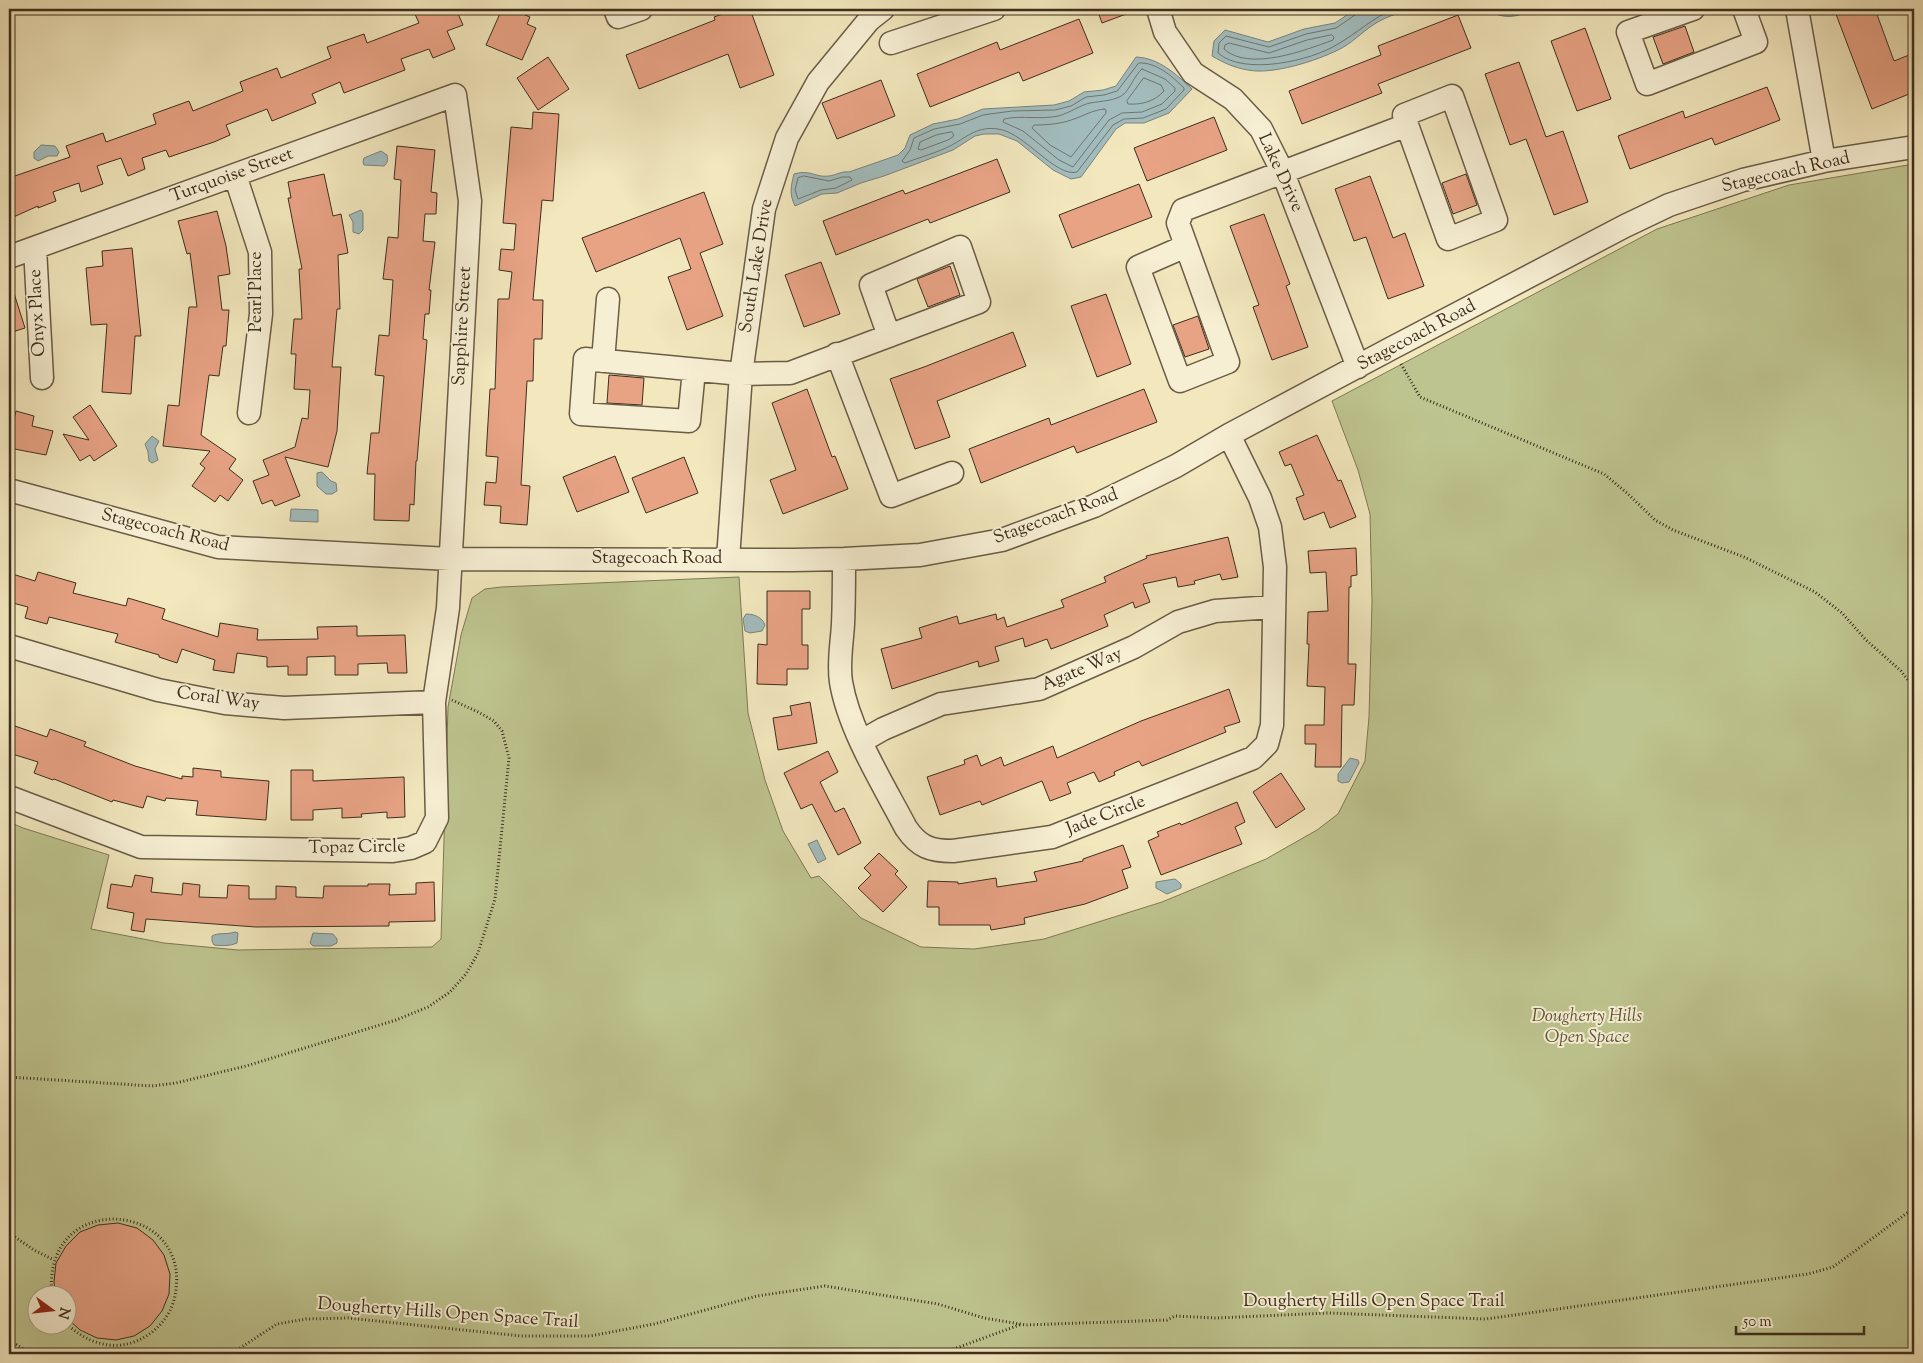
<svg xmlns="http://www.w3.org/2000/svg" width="1923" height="1363" font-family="'Sorts Mill Goudy',serif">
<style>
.green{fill:#bec48f;stroke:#7e7956;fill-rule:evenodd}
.water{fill:#a2bcbd;stroke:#7a837d}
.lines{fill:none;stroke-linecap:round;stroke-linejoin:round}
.shore{stroke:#70756e;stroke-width:1}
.building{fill:#e8a385;stroke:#3d2e1e}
.minor-casing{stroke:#6a5c46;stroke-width:25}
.path{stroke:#3d2e1e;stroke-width:3;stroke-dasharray:1 2.5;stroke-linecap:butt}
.minor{stroke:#f7efd4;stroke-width:22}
.labels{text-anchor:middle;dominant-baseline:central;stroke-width:4;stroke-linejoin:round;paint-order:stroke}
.street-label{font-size:18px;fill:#3d2e1e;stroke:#f7efd4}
.park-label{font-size:18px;font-style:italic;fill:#5d543a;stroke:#f7efd4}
</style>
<rect width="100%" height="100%" fill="#f2e7bd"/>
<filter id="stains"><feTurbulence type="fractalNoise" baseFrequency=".004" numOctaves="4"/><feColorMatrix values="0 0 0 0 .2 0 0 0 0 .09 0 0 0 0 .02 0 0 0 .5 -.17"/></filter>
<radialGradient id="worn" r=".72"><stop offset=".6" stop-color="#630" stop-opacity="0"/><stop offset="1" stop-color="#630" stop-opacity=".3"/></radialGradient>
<!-- green -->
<path class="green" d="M 1914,164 L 1914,1354 L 9,1354 L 9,822 L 23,828 L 109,855 L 91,929 L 164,943 L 238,950 L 432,947 L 441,939 L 448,707 L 461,635 L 472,598 L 485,589 L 501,587 L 739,577 L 748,713 L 765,780 L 783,831 L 811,878 L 819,876 L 861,918 L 921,947 L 974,949 L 1044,939 L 1162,902 L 1266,859 L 1317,830 L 1338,814 L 1365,761 L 1369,717 L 1372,602 L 1370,514 L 1358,470 L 1332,401 L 1657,229 L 1789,185 ZM 38,1296 L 68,1296 L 68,1326 L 38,1326 Z"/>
<!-- water -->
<path class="water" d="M 1356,9 L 1412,9 C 1398,13 1385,17 1373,25 C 1361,33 1351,44 1338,50 C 1316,61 1272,75 1248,70 C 1235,68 1224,63 1212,56 L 1214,41 L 1225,30 L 1268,42 L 1304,29 L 1335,23 Z
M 1489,9 L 1531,9 C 1519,18 1500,20 1489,9 Z
M 1136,57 C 1159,58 1176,74 1192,89 L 1169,113 L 1144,123 L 1125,123 L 1116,129 L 1081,177 L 1071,179 L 1053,170 L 1017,141 L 999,134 L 984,134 L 975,136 L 953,150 L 884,176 L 861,183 L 837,193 L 822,194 L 795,206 C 789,194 791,186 794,174 C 810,169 816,178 829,176 C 837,175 841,171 849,172 L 898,155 L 905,148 L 910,135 L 933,124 L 958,119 L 983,109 L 1054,105 L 1069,101 L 1084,92 L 1103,90 L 1116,86 Z
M 41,145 L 55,146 L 59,152 L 57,156 L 48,156 L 38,161 L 34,158 L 34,152 Z
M 381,151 L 387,155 C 388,159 388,163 384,166 L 364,165 L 363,162 L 364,158 Z
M 361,210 L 363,213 L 363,230 L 359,234 L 353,232 L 353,222 L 349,215 Z
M 152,436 L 159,441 L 155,449 L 158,460 L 152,463 L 149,461 L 148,452 L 145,444 Z
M 322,472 L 331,481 L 336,483 L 337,491 L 332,494 L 326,494 L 317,486 L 317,473 Z
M 291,509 L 318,510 L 318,522 L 290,521 Z
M 746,614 C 754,614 762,617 765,625 L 762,631 L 750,633 L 745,631 L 743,619 Z
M 1350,758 L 1358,760 L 1359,763 L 1349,782 L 1342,783 L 1338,781 L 1338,774 Z
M 817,840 L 826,859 L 818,863 L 808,844 Z
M 1175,879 L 1181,884 L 1181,888 L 1167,894 L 1156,888 L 1156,882 Z
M 235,932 L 238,933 L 237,943 C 230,946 222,946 214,945 L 212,941 L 212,936 C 219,932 227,935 235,932 Z
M 313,933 L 333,934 L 337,939 L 337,943 L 331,946 L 313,946 L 310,943 Z"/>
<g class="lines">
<!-- shore -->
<path class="shore" d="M 1357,9 L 1355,15 L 1336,28 L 1306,34 L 1269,47 L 1226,36 L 1219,43 L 1218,53 C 1244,76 1311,61 1338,44 C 1357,33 1373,18 1393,9
M 1332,35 L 1334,37 L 1333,40 C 1306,50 1249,72 1224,49 L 1225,45 L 1229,43 L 1269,53 L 1307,40 Z
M 1139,63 C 1156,62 1172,76 1184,88 L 1184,90 L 1166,109 L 1143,118 L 1124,119 L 1113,125 L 1077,172 C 1056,178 1024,132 998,129 C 978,126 968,136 952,145 C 937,153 920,157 905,163 L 902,161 L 910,150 L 914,138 L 934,129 L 960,124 L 983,115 L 1012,111 L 1055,110 L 1071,106 L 1086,97 L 1104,95 L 1117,91 Z
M 1142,69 L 1165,79 L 1175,88 L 1175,91 L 1162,104 L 1142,112 L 1122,113 L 1109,120 L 1073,167 L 1059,160 L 1023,131 L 1003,122 L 1004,119 C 1022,115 1040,120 1058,116 C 1070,113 1080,105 1090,103 C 1101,101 1116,101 1124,94 C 1131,87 1134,76 1142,69 Z
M 1144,78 L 1161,85 L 1164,91 C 1155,101 1142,105 1128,104 L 1127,101 Z
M 1104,109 L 1106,110 L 1106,113 L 1071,157 L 1050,145 L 1032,128 L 1034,125 C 1047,125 1061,124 1074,119 C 1086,115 1090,111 1104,109 Z
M 952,132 L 954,136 L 948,140 L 921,150 L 918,149 L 920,142 L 936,135 Z
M 804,176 L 829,181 L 842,177 L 850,177 L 852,180 L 836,188 L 821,190 L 798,199 L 795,190 L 798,178 Z"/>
</g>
<!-- building -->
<path class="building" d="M 421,9 L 456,9 L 463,25 L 447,31 L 455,49 L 433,58 L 429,49 L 401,59 L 405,70 L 344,93 L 340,82 L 312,94 L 316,103 L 272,121 L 267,109 L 226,125 L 230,135 L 214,142 L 169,157 L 166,150 L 142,158 L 145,169 L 128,176 L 121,158 L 97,166 L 103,184 L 81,192 L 79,183 L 53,192 L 56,201 L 38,208 L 38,206 L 9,219 L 9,178 L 70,157 L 66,146 L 103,133 L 106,142 L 156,124 L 153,114 L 189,101 L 193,111 L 243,91 L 240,82 L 277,68 L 281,78 L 331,58 L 327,47 L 364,34 L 367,43 L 419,23 L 414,12 Z
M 502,9 L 511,9 L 530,17 L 527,24 L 536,28 L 522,60 L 486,45 Z
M 737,9 L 750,9 L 774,75 L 740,88 L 728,54 L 639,89 L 626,55 L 715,20 L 714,17 Z
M 1097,9 L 1137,9 L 1137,10 L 1102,23 Z
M 1834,9 L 1875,9 L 1894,61 L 1914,53 L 1914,92 L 1872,109 Z
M 1458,15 L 1471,48 L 1378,84 L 1382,93 L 1302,124 L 1289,91 L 1381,55 L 1378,46 Z
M 1079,19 L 1093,53 L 1023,81 L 1019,72 L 930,107 L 917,74 L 997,42 L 1000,50 Z
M 1685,26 L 1694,52 L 1663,64 L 1653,37 Z
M 1585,28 L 1611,99 L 1577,111 L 1551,41 Z
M 548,57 L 569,89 L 538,110 L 517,78 Z
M 1519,62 L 1546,137 L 1563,131 L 1588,202 L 1554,215 L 1526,139 L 1510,145 L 1485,74 Z
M 881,80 L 895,116 L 837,139 L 822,103 Z
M 1767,87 L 1780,120 L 1715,145 L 1712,138 L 1630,169 L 1618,136 L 1683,111 L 1685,118 Z
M 533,112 L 559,114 L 553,201 L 542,200 L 533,300 L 543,300 L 542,339 L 534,339 L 533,381 L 527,381 L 521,485 L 530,486 L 527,525 L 500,523 L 501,506 L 484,505 L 486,482 L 496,483 L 498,457 L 486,456 L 490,389 L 495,389 L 498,299 L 509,299 L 512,272 L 499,270 L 501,249 L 514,250 L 516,224 L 503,223 L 511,127 L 532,129 Z
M 1214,117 L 1227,150 L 1147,181 L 1134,148 Z
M 397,146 L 435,150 L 431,192 L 437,193 L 436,214 L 425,214 L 423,241 L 435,242 L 429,290 L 431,290 L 429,314 L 425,314 L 423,339 L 427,340 L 419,436 L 417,461 L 416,461 L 414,505 L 410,504 L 409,521 L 374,520 L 375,474 L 367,474 L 371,433 L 379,433 L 384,376 L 375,375 L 379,335 L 389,336 L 393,280 L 383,279 L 388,237 L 398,238 L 401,180 L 394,179 Z
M 997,159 L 1010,192 L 930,223 L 928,219 L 836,255 L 823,221 L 903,190 L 905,194 Z
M 324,174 L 333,216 L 341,214 L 348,253 L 338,255 L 340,309 L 337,309 L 332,367 L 341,367 L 337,431 L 328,467 L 285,457 L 300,496 L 275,506 L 272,500 L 262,504 L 253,481 L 269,475 L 263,460 L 295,447 L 302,418 L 308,419 L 310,390 L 294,389 L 296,354 L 291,354 L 294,319 L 302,319 L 299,269 L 302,269 L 288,198 L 291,198 L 288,182 Z
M 1466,174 L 1477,205 L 1453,214 L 1442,183 Z
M 1370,176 L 1393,238 L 1405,233 L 1424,286 L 1388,299 L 1366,237 L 1354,241 L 1335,189 Z
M 1139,184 L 1152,217 L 1072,248 L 1059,215 Z
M 704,192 L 723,244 L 700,253 L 723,316 L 687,330 L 668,277 L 691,269 L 680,238 L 596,272 L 582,238 Z
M 217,211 L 226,246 L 230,274 L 218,276 L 222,310 L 229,310 L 226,346 L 223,346 L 219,376 L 209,375 L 201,435 L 236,459 L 229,469 L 243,480 L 228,501 L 220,495 L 215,502 L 192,486 L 205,468 L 200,464 L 210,451 L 163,446 L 168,405 L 179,406 L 189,307 L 197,307 L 190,253 L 187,254 L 178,221 Z
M 1264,214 L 1290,284 L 1286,286 L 1308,347 L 1272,360 L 1253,307 L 1259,305 L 1230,226 Z
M 132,248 L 141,336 L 135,336 L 131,394 L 102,392 L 107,324 L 91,325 L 86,268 L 103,266 L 102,251 Z
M 821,262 L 840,314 L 804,327 L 785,275 Z
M 950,266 L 960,295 L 928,307 L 917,279 Z
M 9,287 L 12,287 L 25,328 L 9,333 Z
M 1106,294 L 1131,364 L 1097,377 L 1071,306 Z
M 1198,316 L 1209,349 L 1185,357 L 1173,325 Z
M 1013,332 L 1026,366 L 937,401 L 950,437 L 915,449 L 890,379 L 924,367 Z
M 609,375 L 644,378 L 642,405 L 607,403 Z
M 807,389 L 832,457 L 835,456 L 848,489 L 783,514 L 770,480 L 796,470 L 772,403 Z
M 1144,389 L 1157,422 L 1077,453 L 1074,446 L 981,483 L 969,449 L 1049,418 L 1051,425 Z
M 90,405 L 117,446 L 94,461 L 90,455 L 80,461 L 63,434 L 89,440 L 73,417 Z
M 16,411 L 34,416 L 32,426 L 53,431 L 46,455 L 9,448 L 9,440 Z
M 1317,435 L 1338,481 L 1341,480 L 1356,517 L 1330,528 L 1324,512 L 1304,520 L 1296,498 L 1304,495 L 1291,464 L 1285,466 L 1279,452 Z
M 615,456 L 629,492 L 577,512 L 563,477 Z
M 684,457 L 698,493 L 646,513 L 632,478 Z
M 1228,537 L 1238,577 L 1222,580 L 1220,574 L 1194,581 L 1195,584 L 1178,587 L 1176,577 L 1143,584 L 1150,602 L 1135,608 L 1133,602 L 1104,615 L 1108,626 L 1062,645 L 1051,649 L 1047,639 L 1025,647 L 1023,638 L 995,647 L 999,661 L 979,667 L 978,661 L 892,689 L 881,649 L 922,638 L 919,628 L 957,616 L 959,624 L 996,614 L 997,620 L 1004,617 L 1007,627 L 1064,607 L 1061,600 L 1106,582 L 1104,577 L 1147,558 L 1146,556 Z
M 1356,548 L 1357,575 L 1351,576 L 1351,587 L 1349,587 L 1348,664 L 1356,664 L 1354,705 L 1342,705 L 1341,767 L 1315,767 L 1316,744 L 1305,744 L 1305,725 L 1324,725 L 1325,687 L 1307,686 L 1309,644 L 1307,644 L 1308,612 L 1328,611 L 1326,572 L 1310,573 L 1308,551 Z
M 38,572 L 76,583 L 73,593 L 126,606 L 128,598 L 165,609 L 162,619 L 218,637 L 220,623 L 258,629 L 257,640 L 318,639 L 317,627 L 357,626 L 357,636 L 405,635 L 407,673 L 388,673 L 387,663 L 358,664 L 358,675 L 335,675 L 335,656 L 307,657 L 307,675 L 288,675 L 288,666 L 267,667 L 267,657 L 237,653 L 234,673 L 213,670 L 215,660 L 182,649 L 177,663 L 159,657 L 159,655 L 115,642 L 118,634 L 49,617 L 47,624 L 25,618 L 28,607 L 9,602 L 9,573 L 35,581 Z
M 767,591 L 810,591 L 810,609 L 802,609 L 802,645 L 808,645 L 808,669 L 787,669 L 787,685 L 757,684 L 758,644 L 767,645 Z
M 1229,689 L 1240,722 L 1224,727 L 1226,732 L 1142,766 L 1139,761 L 1114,772 L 1115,775 L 1099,782 L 1094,772 L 1067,783 L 1071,793 L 1050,801 L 1042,781 L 982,805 L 980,801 L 940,815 L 927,777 L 965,764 L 964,760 L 977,755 L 981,766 L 1001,757 L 1004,766 L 1053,746 L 1057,758 L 1141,721 Z
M 810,702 L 817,743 L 778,750 L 773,718 L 792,715 L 790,706 Z
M 9,724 L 47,737 L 50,729 L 86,742 L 84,746 L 135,766 L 182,779 L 182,776 L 193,777 L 193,768 L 221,771 L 221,777 L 269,781 L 266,820 L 196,815 L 198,801 L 166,798 L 165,801 L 147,796 L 143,808 L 113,800 L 112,802 L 54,779 L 53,780 L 34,773 L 38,762 L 9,753 Z
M 828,751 L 838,772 L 820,782 L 835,812 L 844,808 L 861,843 L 838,855 L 812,804 L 801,809 L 784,773 Z
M 291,770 L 313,770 L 313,781 L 404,777 L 405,817 L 387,818 L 387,812 L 361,814 L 362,817 L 342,818 L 342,808 L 313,810 L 313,820 L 291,820 Z
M 1281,773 L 1305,809 L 1276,828 L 1253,792 Z
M 1237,802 L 1245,822 L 1235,827 L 1242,844 L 1161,875 L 1148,841 L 1159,836 L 1157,832 L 1180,823 L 1181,825 Z
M 1123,845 L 1131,867 L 1122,870 L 1128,888 L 1085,904 L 1024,918 L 1025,924 L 991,930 L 990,925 L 939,925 L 939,907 L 927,907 L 928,881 L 958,882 L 958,884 L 996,878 L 997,887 L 1037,881 L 1034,872 L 1083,861 L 1083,859 Z
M 879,853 L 898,871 L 895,874 L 907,887 L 883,912 L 858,888 L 871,875 L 864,868 Z
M 135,875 L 153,878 L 151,892 L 182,895 L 183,883 L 200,885 L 199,897 L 227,898 L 228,885 L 249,886 L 249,899 L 276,899 L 276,886 L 296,887 L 296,897 L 323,898 L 324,886 L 368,886 L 368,884 L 390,884 L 389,895 L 416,894 L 416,883 L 434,882 L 435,921 L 389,922 L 389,926 L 256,927 L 146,919 L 144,932 L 131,930 L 134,913 L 107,908 L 111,884 L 132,887 Z
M 118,1223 L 137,1228 L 153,1240 L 164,1255 L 170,1274 L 169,1294 L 162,1311 L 150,1326 L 134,1336 L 116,1340 L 97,1338 L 80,1330 L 68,1319 L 68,1296 L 56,1296 L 54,1282 L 56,1263 L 66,1246 L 80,1232 L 98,1225 Z"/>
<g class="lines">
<!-- minor casing -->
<g class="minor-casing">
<path id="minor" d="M 615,9 L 618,17 L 641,9
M 1158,9 L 1165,32 L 1193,73 L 1233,99 L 1261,129 L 1283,173 L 1358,367
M 1693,9 L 1628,32 L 1647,84 L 1756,42 L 1744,9
M 1797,9 L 1824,161
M 891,43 L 994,9
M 235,175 L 260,252 L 261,314 L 249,413
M 1186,246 L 1138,267 L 1180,381 L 1228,362 L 1178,223 L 1183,210 L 1407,125 L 1404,115 L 1452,96 L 1496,220 L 1448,239 L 1407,125
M 35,248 L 42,378
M 9,257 L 455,95 L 470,201 L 448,608 L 434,702 L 437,818 L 425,842 L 411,848 L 393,851 L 141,847 L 9,797
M 837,354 L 891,496 L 952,473
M 603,361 L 608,299
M 694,370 L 689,421 L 581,414 L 585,359 L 741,374 L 790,373 L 979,302 L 960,247 L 871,285 L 889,336
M 9,490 L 218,547 L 450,559 L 793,560 L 844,559 L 920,555 L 1002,540 L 1094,506 L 1176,466 L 1229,435 L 1392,348 L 1625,226 L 1669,205 L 1743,180 L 1824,161 L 1914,147
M 728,559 L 741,374 L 764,209 L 787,138 L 818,82 L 869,20 L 883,9
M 844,559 C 844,581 844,603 843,624 C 842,643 838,663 841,682 C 849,730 883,784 906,828 C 919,847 930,851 953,851 L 1052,837 L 1253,758 L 1267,744 L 1272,725 L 1275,567 L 1270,527 L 1260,498 L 1229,435
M 9,646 L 158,690 L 225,703 L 284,708 L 434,702
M 862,741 L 883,729 L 941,704 L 1039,689 L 1134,647 L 1178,622 L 1215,611 L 1273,607"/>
</g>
<!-- path -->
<path class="path" d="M 1401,364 L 1420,397 L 1604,474 L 1627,493 L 1655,520 L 1673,530 L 1744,557 L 1815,592 L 1842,613 L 1866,640 L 1901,671 L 1914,688
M 9,1077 L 152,1086 L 176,1083 L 246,1066 L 396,1020 L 428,1007 L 450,992 L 466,974 L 478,953 L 495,899 L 509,758 L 502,731 L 494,721 L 478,712 L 452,700
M 9,1233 L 34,1250 L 54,1260
M 52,1296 C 40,1186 199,1200 174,1300 C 169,1319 153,1335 134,1342 C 110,1351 85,1341 68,1325
M 9,1337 L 12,1342 L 32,1354
M 231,1354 L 277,1324 L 306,1319 L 348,1318 L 521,1336 L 590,1336 L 654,1324 L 757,1296 L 825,1286 L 938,1304 L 984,1318 L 1026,1325 L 1167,1320 L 1175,1316 L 1216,1318 L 1328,1313 L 1486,1319 L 1808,1274 L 1833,1267 L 1914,1208
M 940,1354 L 1022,1324"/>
<!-- minor -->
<use href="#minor" class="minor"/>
</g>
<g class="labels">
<!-- street labels -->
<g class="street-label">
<text transform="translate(1280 173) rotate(65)">Lake Drive</text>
<text transform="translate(1786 173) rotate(-13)">Stagecoach Road</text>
<text transform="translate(232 176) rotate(-20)">Turquoise Street</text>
<text transform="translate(757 266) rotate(-81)">South Lake Drive</text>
<text transform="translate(257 292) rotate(-90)">Pearl Place</text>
<text transform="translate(38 313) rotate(-93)">Onyx Place</text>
<text transform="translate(463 326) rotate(-87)">Sapphire Street</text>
<text transform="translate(1417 336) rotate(-28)">Stagecoach Road</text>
<text transform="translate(1056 517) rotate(-20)">Stagecoach Road</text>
<text transform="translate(165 531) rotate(14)">Stagecoach Road</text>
<text x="657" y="559">Stagecoach Road</text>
<text transform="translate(1082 670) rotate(-23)">Agate Way</text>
<text transform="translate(218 699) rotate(8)">Coral Way</text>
<text transform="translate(1106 816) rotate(-21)">Jade Circle</text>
<text transform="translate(357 848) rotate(-1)">Topaz Circle</text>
<text x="1374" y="1302">Dougherty Hills Open Space Trail</text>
<text transform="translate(448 1314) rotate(4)">Dougherty Hills Open Space Trail</text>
</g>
<!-- park labels -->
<g class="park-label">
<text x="1587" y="1017">Dougherty Hills<tspan x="1587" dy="21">Open Space</tspan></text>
</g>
</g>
<!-- margin -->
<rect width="1923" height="1363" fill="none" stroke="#f2e7bd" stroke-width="30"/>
<rect x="10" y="10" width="1903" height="1343" fill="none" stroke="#3d2e1e" stroke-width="2.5"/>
<rect x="15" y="15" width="1893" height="1333" fill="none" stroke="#3d2e1e"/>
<!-- north arrow -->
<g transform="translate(52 1310) rotate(105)"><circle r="24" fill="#f7efd4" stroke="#ada28b"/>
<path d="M0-4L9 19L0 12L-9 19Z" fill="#8f2418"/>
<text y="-8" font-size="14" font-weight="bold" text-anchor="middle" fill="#3d2e1e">N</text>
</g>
<!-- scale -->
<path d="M1736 1326v8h128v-8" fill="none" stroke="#3d2e1e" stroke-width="2.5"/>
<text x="1743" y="1326" font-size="15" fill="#3d2e1e" stroke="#f7efd4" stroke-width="4" paint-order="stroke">50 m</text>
<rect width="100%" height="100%" filter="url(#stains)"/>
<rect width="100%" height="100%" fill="url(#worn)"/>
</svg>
